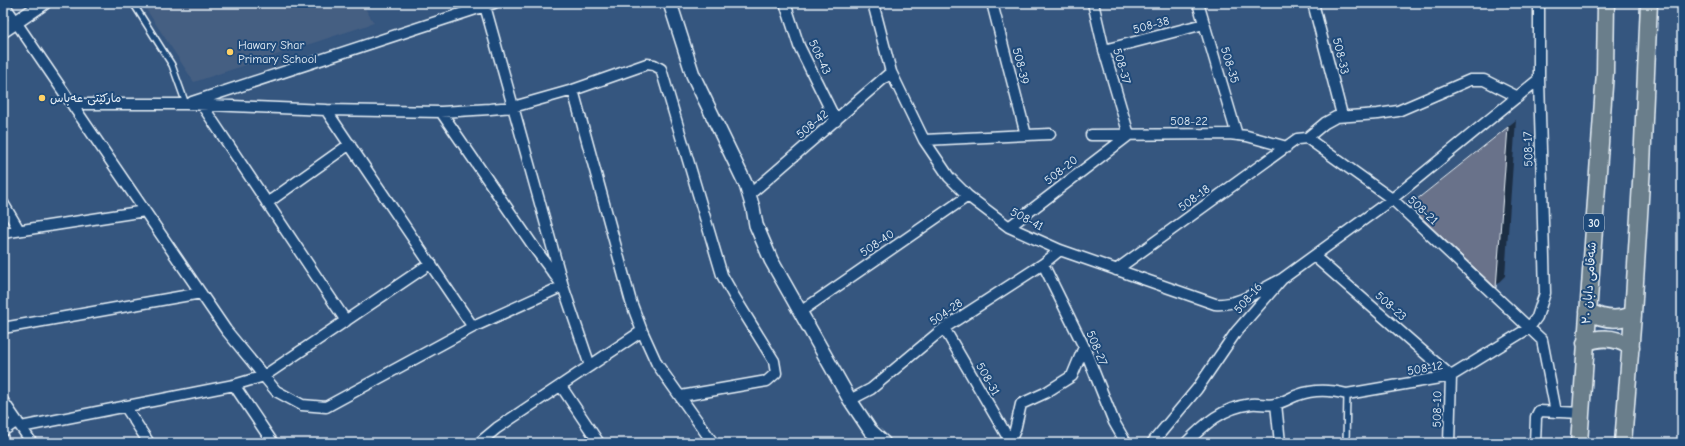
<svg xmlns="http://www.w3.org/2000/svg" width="1685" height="446" font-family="'Comic Neue','Playpen Sans Arabic',sans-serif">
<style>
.built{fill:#455e82}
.shadow{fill:#0007}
.building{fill:#69728a;stroke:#e8f1f8}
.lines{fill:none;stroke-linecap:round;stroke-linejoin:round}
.service-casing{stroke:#e8f1f8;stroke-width:8}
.minor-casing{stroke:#e8f1f8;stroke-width:13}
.tertiary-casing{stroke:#e8f1f8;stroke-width:16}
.primary-casing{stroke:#e8f1f8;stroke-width:19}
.service{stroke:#1f4a7a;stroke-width:5}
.minor{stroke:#1f4a7a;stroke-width:10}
.tertiary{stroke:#1f4a7a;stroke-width:13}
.primary{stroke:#6b7e8b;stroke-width:16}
.poi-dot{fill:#ffd166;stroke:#1f4a7a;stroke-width:1.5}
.labels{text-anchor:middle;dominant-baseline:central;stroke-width:4;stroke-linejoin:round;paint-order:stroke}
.shield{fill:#1f4a7a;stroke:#acbfd2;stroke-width:1}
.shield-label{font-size:11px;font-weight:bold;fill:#e8f1f8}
.street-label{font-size:12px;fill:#e8f1f8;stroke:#1f4a7a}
.poi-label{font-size:12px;fill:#e8f1f8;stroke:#1f4a7a;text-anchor:start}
</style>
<rect width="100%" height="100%" fill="#35567f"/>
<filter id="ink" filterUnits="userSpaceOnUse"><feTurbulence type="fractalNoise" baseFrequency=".025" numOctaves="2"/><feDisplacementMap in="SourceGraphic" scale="8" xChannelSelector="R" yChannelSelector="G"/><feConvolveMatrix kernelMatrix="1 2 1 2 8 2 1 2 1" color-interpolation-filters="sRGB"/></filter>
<g filter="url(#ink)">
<!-- built -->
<path class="built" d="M 142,3 L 362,3 L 374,23 L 194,82 Z"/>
<!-- shadow -->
<path class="shadow" d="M 1516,120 L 1505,276 L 1495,286 L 1412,204 L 1422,195 Z"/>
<!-- building -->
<path class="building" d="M 1508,127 L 1496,288 L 1411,208 L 1411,204 Z"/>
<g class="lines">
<!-- service casing -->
<g class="service-casing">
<path id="service" d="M 133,3 L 172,65 L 186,104
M 1346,443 L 1347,394"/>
</g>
<!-- minor casing -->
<g class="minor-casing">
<path id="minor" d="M 3,3 L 226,330 L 276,391 L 302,405 L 326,407 L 473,327 L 563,286 L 485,6
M 785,3 L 799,46 L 836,121
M 873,3 L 891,72 L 924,140 L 949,177 L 968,196 L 1009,227 L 1060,250 L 1215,304 C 1239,306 1261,289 1282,279
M 992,3 L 1026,135
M 1198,3 L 1237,135
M 1313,3 L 1342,115
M 1104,50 L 1204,24
M 573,90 L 631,302 L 642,331 L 657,364 L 713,443
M 192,102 L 494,3
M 73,104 L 186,104 L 326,110 L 441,112 L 490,109 L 513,107 L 573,90 L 647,64 L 654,65 L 661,69 L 722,275 L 735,298 L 774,361 L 776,373 L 767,381 L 681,396
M 202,105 L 346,321
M 326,110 L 473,327
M 441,112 L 536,250 L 563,286 L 590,366
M 1091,135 L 1229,134 L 1247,136 L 1287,147
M 1307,138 L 1325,123 L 1336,117 L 1378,114 L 1398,111 L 1470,80 L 1484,80 L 1518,97
M 924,140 L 1050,134
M 749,195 L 891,72
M 3,203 L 19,230
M 267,203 L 350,144
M 1009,227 L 1129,135 L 1104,50 L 1093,3
M 3,233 L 145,211
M 1314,256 L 1451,376 L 1449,443
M 1043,264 L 1084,347 L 1114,422 L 1126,443
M 1116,270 L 1297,139 L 1307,138 L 1392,199 L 1542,340 L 1556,412
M 800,312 L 968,196
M 3,328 L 201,293
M 944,328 L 1011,443
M 234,385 L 273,443
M 561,386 L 599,443
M 850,400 L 871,389 L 944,328 L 1043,264 L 1060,250
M 3,401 L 32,443
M 1276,404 L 1280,443
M 125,406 L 149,443
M 21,427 L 234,385 L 264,376 L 431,263
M 3,431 L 17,421
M 1010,441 L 1015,430 L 1021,404 L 1045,393 L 1072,376 L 1084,347
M 479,443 L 497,428 L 642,331
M 1152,443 L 1197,389 L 1236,332 L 1282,279 L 1392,199 L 1539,79
M 1186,443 C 1206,423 1222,408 1251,404 C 1259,403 1268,406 1275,404 C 1283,403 1291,397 1298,395 C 1314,389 1331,390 1347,394 L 1451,376 L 1529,328 L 1537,317 L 1545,293 L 1539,79 L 1539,3
M 1535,443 L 1536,417 L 1539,411 L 1581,413"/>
</g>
<!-- tertiary casing -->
<g class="tertiary-casing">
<path id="tertiary" d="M 670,3 L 693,75 L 746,185 L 753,208 L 756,225 L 771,260 L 850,400 L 870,430 L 884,443
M 3,31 L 44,3"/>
</g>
<!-- primary casing -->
<g class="primary-casing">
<path id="primary" d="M 1588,311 C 1603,320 1617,321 1633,315
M 1585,343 C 1601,336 1616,337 1631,347
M 1579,443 L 1605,72 L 1606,3
M 1623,443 L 1633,315 L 1642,166 L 1649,3"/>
</g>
<!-- service -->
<use href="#service" class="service"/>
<!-- minor -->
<use href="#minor" class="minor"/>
<!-- tertiary -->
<use href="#tertiary" class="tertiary"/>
<!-- primary -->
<use href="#primary" class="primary"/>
</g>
</g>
<!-- markers -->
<g class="poi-dot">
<circle cx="230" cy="52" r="4"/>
<circle cx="42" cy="98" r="4"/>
</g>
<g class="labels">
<!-- shield labels -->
<rect class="shield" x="1584" y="214" width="20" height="18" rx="3"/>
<g class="shield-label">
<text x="1594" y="223">30</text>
</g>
<!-- street labels -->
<g class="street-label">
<text transform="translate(1151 25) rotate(-15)">508-38</text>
<text transform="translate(1341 56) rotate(76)">508-33</text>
<text transform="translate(820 57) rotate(65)">508-43</text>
<text transform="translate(1230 65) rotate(73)">508-35</text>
<text transform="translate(1021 66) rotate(76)">508-39</text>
<text transform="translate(1122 66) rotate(74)">508-37</text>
<text x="1189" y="121">508-22</text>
<text transform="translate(812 124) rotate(-40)">508-42</text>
<text transform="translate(1528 149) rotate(-92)">508-17</text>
<text transform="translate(1061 170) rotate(-38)">508-20</text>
<text transform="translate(1194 198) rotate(-36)">508-18</text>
<text transform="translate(1423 210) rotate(43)">508-21</text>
<text transform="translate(1027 219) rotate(28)">508-41</text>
<text transform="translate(877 243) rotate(-34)">508-40</text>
<text transform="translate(1589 283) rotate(-86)">شەقامی دابان ٣٠</text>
<text transform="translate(1248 298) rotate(-49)">508-16</text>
<text transform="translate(1391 306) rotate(42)">508-23</text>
<text transform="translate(946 312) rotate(-35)">504-28</text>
<text transform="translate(1097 348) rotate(67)">508-27</text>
<text transform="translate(1425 368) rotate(-10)">508-12</text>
<text transform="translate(988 379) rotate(60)">508-31</text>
<text transform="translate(1437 409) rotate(-89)">508-10</text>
</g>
<!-- poi labels -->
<g class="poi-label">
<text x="238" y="45">Hawary Shar<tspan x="238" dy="14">Primary School</tspan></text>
<text x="50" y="98">مارکێتی عەباس</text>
</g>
</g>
<!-- margin -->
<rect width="1685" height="446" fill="none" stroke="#1f4a7a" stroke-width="16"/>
<rect x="8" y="8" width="1669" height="430" fill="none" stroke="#e8f1f8" stroke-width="1.5" filter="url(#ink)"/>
</svg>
